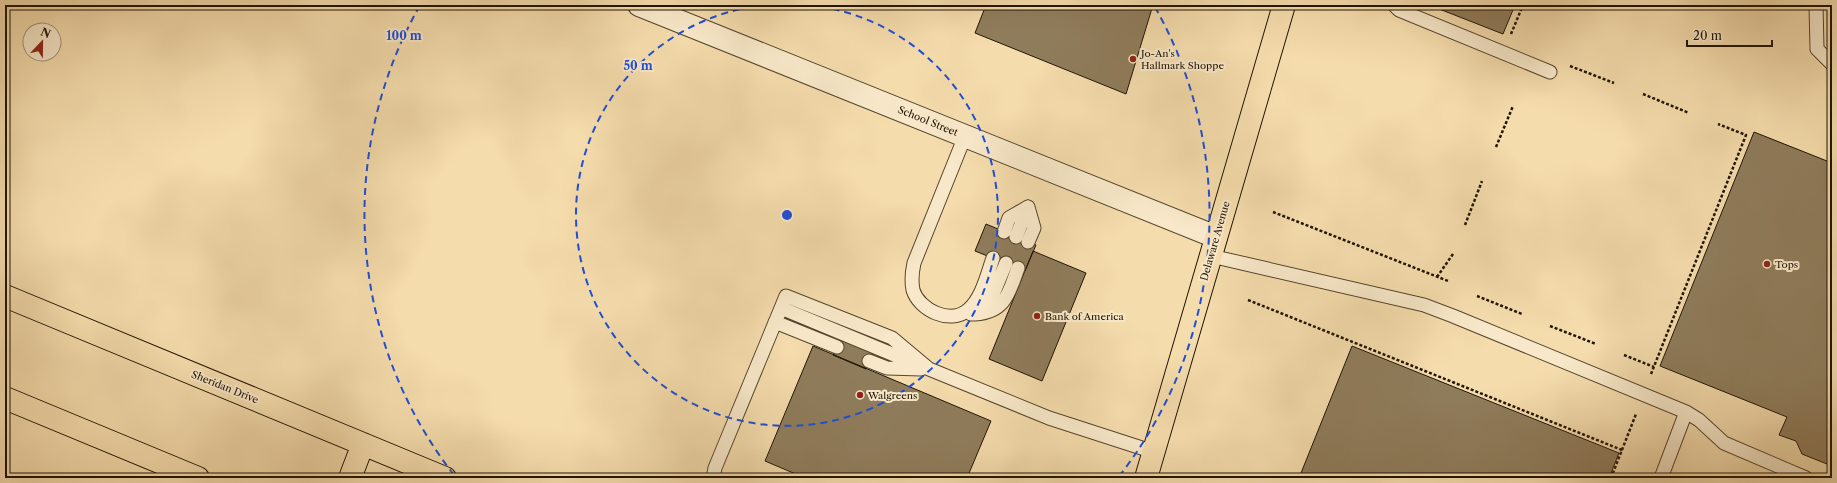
<svg xmlns="http://www.w3.org/2000/svg" width="1837" height="483" font-family="'Libre Caslon Text',serif">
<style>
.building{fill:#8f7c5b;stroke:#201404}
.lines{fill:none;stroke-linecap:round;stroke-linejoin:round}
.lane-casing{stroke:#55462e;stroke-width:15}
.street-casing{stroke:#55462e;stroke-width:24}
.primary-casing{stroke:#201404;stroke-width:24}
.path{stroke:#201404;stroke-width:2.5;stroke-dasharray:3 2;stroke-linecap:butt}
.lane{stroke:#f8e8c9;stroke-width:13}
.street{stroke:#f8e8c9;stroke-width:22}
.primary{stroke:#f5dcac;stroke-width:22}
.ring{fill:none;stroke:#1d4ed8;stroke-width:2;stroke-dasharray:7 5}
.poi-dot{fill:#8f2418;stroke:#f8e8c9;stroke-width:1.5}
.labels{text-anchor:middle;dominant-baseline:central;stroke-width:4;stroke-linejoin:round;paint-order:stroke}
.poi-label{font-size:10px;fill:#201404;stroke:#f8e8c9;text-anchor:start}
.street-label{font-size:10px;fill:#201404;stroke:#f8e8c9}
.centre{fill:#1d4ed8;stroke:#f8e8c9;stroke-width:2}
.ring-label{font-size:12px;text-anchor:middle;font-weight:bold;fill:#1d4ed8;stroke:#f8e8c9;stroke-width:4;stroke-linejoin:round;paint-order:stroke}
</style>
<rect width="100%" height="100%" fill="#f5dcac"/>
<filter id="stains"><feTurbulence type="fractalNoise" baseFrequency=".005" numOctaves="4"/><feColorMatrix values="0 0 0 0 .2 0 0 0 0 .09 0 0 0 0 .02 0 0 0 .5 -.17"/></filter>
<radialGradient id="worn" r=".72"><stop offset=".6" stop-color="#630" stop-opacity="0"/><stop offset="1" stop-color="#630" stop-opacity=".3"/></radialGradient>
<!-- building -->
<path class="building" d="M 986,5 L 1153,5 L 1126,94 L 975,33 Z
M 1429,5 L 1515,5 L 1503,34 Z
M 1754,132 L 1832,163 L 1832,466 L 1802,454 L 1796,441 L 1779,435 L 1787,417 L 1660,366 Z
M 986,224 L 1036,245 L 1025,271 L 975,251 Z
M 1033,251 L 1086,273 L 1042,381 L 989,359 Z
M 842,334 L 875,348 L 866,369 L 833,355 Z
M 813,346 L 991,421 L 967,478 L 805,478 L 765,461 Z
M 1352,346 L 1619,453 L 1609,478 L 1299,478 Z"/>
<g class="lines">
<!-- lane casing -->
<g class="lane-casing">
<path id="lane" d="M 1394,5 L 1399,10 L 1550,72
M 1816,5 L 1817,49 L 1832,64
M 965,136 L 914,263 C 912,272 911,280 913,290 C 919,310 950,325 968,310 C 982,298 987,275 993,258
M 1004,232 L 1009,218 L 1028,207
M 1016,237 L 1028,207
M 1028,242 L 1034,228 L 1028,207
M 1211,256 L 1424,305 L 1453,316 L 1686,412 L 1699,420 L 1724,443 L 1806,478
M 781,308 L 916,364
M 971,314 L 991,299 L 1006,263
M 975,314 C 1006,312 1009,292 1018,268
M 775,322 L 837,347
M 869,361 L 887,368 L 921,369
M 713,478 L 715,468 L 786,296 L 892,338 L 929,369 L 1049,418 L 1154,452
M 1661,478 L 1686,412"/>
</g>
<!-- street casing -->
<g class="street-casing">
<path id="street" d="M 639,5 L 1216,237"/>
</g>
<!-- primary casing -->
<g class="primary-casing">
<path id="primary" d="M 5,296 L 445,478
M 5,398 L 198,478
M 350,478 L 363,444
M 1146,478 L 1284,5"/>
</g>
<!-- path -->
<path class="path" d="M 1511,34 L 1523,5
M 1570,66 L 1614,83
M 1643,94 L 1689,113
M 1496,147 L 1513,106
M 1273,212 L 1448,281
M 1465,225 L 1482,181
M 1437,277 L 1453,254
M 1477,296 L 1522,314
M 1248,300 L 1622,450
M 1550,326 L 1596,344
M 1624,355 L 1654,367
M 1651,374 L 1746,135 L 1718,124
M 1611,478 L 1636,414"/>
<!-- lane -->
<use href="#lane" class="lane"/>
<!-- street -->
<use href="#street" class="street"/>
<!-- primary -->
<use href="#primary" class="primary"/>
</g>
<!-- distance rings -->
<g class="ring">
<path d="M809 5A211 211 0 1 1 765 5"/>
<path d="M454 475A423 423 0 0 1 419 7M1155 7A423 423 0 0 1 1120 475"/>
</g>
<!-- markers -->
<g class="poi-dot">
<circle cx="1133" cy="59" r="4"/>
<circle cx="1767" cy="264" r="4"/>
<circle cx="1037" cy="316" r="4"/>
<circle cx="860" cy="395" r="4"/>
</g>
<g class="labels">
<!-- poi labels -->
<g class="poi-label">
<text x="1141" y="53">Jo-An's<tspan x="1141" dy="12">Hallmark Shoppe</tspan></text>
<text x="1775" y="264">Tops</text>
<text x="1045" y="316">Bank of America</text>
<text x="868" y="395">Walgreens</text>
</g>
<!-- street labels -->
<g class="street-label">
<text transform="translate(928 121) rotate(22)">School Street</text>
<text transform="translate(1215 241) rotate(-74)">Delaware Avenue</text>
<text transform="translate(225 387) rotate(22)">Sheridan Drive</text>
</g>
</g>
<circle cx="787" cy="215" r="6" class="centre"/>
<g class="ring-label">
<text x="404" y="40">100 m</text>
<text x="638" y="70">50 m</text>
</g>
<!-- margin -->
<rect width="1837" height="483" fill="none" stroke="#f5dcac" stroke-width="20"/>
<rect x="6" y="6" width="1825" height="471" fill="none" stroke="#201404" stroke-width="2"/>
<rect x="10" y="10" width="1817" height="463" fill="none" stroke="#201404"/>
<!-- north arrow -->
<g transform="translate(42 42) rotate(22)"><circle r="19" fill="#f8e8c9" stroke="#a2937a"/>
<path d="M0-3L7 15L0 10L-7 15Z" fill="#8f2418"/>
<text y="-6" font-size="11" font-weight="bold" text-anchor="middle" fill="#201404">N</text>
</g>
<!-- scale -->
<path d="M1687 40v6h85v-6" fill="none" stroke="#201404" stroke-width="2"/>
<text x="1693" y="40" font-size="12" fill="#201404" stroke="#f8e8c9" stroke-width="3" paint-order="stroke">20 m</text>
<rect width="100%" height="100%" filter="url(#stains)"/>
<rect width="100%" height="100%" fill="url(#worn)"/>
</svg>
